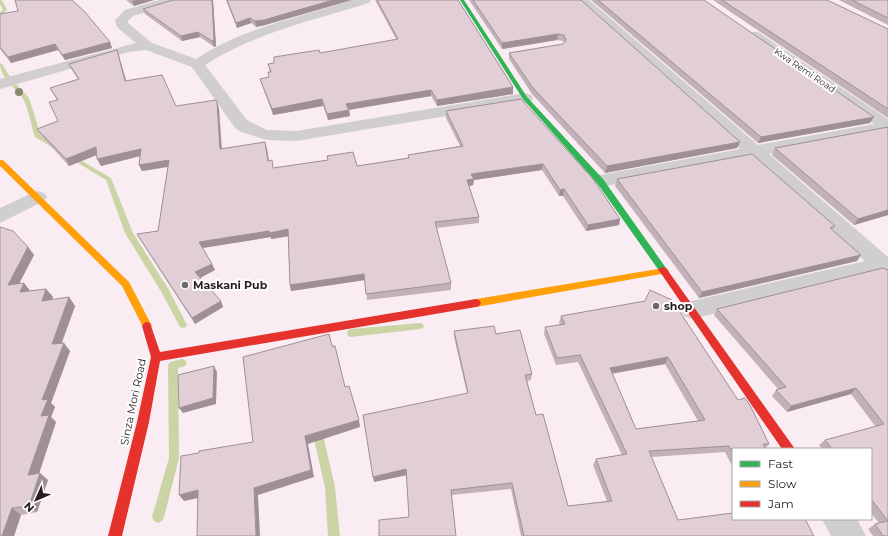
<svg xmlns="http://www.w3.org/2000/svg" width="888" height="536" font-family="Montserrat,sans-serif">
<style>
.lines{fill:none;stroke-linecap:round;stroke-linejoin:round}
.stream{fill:#cad4a4;fill-rule:evenodd}
.street{fill:#d1cecf;fill-rule:evenodd}
.fast{fill:#30b455;fill-rule:evenodd}
.slow{fill:#ff9f0a;fill-rule:evenodd}
.jam{fill:#e5322d;fill-rule:evenodd}
.tree{fill:#898a6e}
.wall{fill:#c2b1b9;fill-rule:evenodd}
.shaded-wall{fill:#9e9096}
.building{fill:#e1ced7;stroke:#9e9096;fill-rule:evenodd}
.poi-dot{fill:#70666b;stroke:#fff;stroke-width:1.5}
.labels{text-anchor:middle;dominant-baseline:central;stroke-width:4;stroke-linejoin:round;paint-order:stroke}
.far-street-label{font-size:9px;fill:#261e22;stroke:#fff}
.poi-label{font-size:11px;font-weight:bold;fill:#261e22;stroke:#fff;text-anchor:start}
.street-label{font-size:11px;fill:#261e22;stroke:#fff}
</style>
<rect width="100%" height="100%" fill="#f9ecf2"/>
<g class="lines">
<!-- stream -->
<path class="stream" d="M 0,0 L 2,0 L 7,10 L 0,16 L 0,12 L 3,10 L 0,4 Z
M 0,63 L 2,64 L 12,80 L 29,98 L 41,136 L 59,147 L 59,149 L 55,149 L 35,137 C 32,127 27,104 22,97 C 14,86 0,78 0,63 Z
M 70,154 L 111,178 L 133,233 L 169,290 L 187,325 L 186,327 L 183,328 L 180,327 L 162,293 L 125,233 L 106,180 L 68,157 L 68,155 Z
M 420,323 L 423,324 L 424,326 L 423,328 L 420,329 L 351,337 L 348,336 L 347,333 L 348,330 L 351,329 Z
M 182,359 L 185,360 L 187,363 L 185,366 L 178,368 L 179,458 L 164,517 L 162,521 L 158,523 L 154,521 L 152,517 L 169,458 L 168,365 L 170,362 Z
M 317,426 L 321,428 L 322,431 L 335,487 L 340,536 L 328,536 L 325,487 L 312,431 L 313,428 Z"/>
<!-- street -->
<path class="street" d="M 159,0 L 178,0 L 176,3 L 133,16 L 128,21 L 128,23 L 152,43 L 196,59 C 243,28 300,17 353,0 L 371,0 L 369,3 C 314,20 254,33 205,65 L 247,120 L 267,130 L 296,131 L 525,93 L 531,95 L 533,98 L 531,101 L 525,103 L 296,141 L 267,140 L 241,132 L 235,128 L 192,67 L 146,50 L 129,52 L 0,89 L 0,79 L 136,43 L 117,27 L 115,20 L 125,10 Z
M 576,0 L 589,0 L 758,145 L 874,124 L 748,38 L 746,35 L 748,32 L 758,32 L 888,119 L 888,131 L 769,154 L 888,257 L 888,277 L 878,273 L 692,319 L 684,316 L 680,310 L 684,304 L 692,301 L 865,261 L 750,158 L 600,187 L 593,185 L 591,181 L 593,177 L 600,175 L 740,149 Z
M 37,191 L 44,193 L 47,197 L 44,201 L 0,223 L 0,208 Z
M 822,519 L 857,519 L 866,536 L 831,536 Z"/>
<!-- fast -->
<path class="fast" d="M 460,0 L 464,0 L 527,97 L 603,179 L 666,268 L 668,270 L 666,272 L 660,272 L 597,183 L 523,99 Z"/>
<!-- slow -->
<path class="slow" d="M 0,160 L 3,160 L 129,282 L 152,326 L 150,329 L 147,330 L 144,329 L 122,286 L 0,166 Z
M 664,268 L 667,269 L 669,271 L 667,273 L 476,307 L 473,306 L 471,303 L 473,300 L 476,299 Z"/>
<!-- jam -->
<path class="jam" d="M 663,267 L 666,268 L 795,449 L 782,449 L 660,272 L 658,270 L 660,268 Z
M 476,299 L 479,300 L 481,303 L 479,306 L 476,307 L 160,361 L 149,422 L 122,536 L 108,536 L 137,422 L 151,357 L 142,326 L 144,323 L 147,322 L 150,323 L 160,352 Z"/>
</g>
<!-- trees -->
<circle class="tree" cx="19" cy="92" r="4"/>
<!-- wall -->
<path class="wall" d="M 126,0 L 154,0 L 134,6 Z
M 173,0 L 213,0 L 216,46 L 214,47 L 200,37 L 182,41 L 145,14 L 143,9 Z
M 226,0 L 352,0 L 265,25 L 256,27 L 251,23 L 237,28 Z
M 375,0 L 458,0 L 513,87 L 513,94 L 437,106 L 431,96 L 349,110 L 350,116 L 328,120 L 323,106 L 273,115 L 262,85 L 260,79 L 269,77 L 270,72 L 268,64 L 396,39 Z
M 469,0 L 581,0 L 737,148 L 605,173 L 532,94 L 509,59 L 509,53 L 563,44 L 564,43 L 563,41 L 557,40 L 502,49 Z
M 591,0 L 704,0 L 870,123 L 758,143 Z
M 713,0 L 827,0 L 888,29 L 888,118 Z
M 839,0 L 888,0 L 888,25 Z
M 0,14 L 110,42 L 112,48 L 65,60 L 58,50 L 11,63 L 0,49 Z
M 117,50 L 119,56 L 126,81 L 176,106 L 217,102 L 219,109 L 222,149 L 267,149 L 269,161 L 273,168 L 357,166 L 408,158 L 408,155 L 460,146 L 446,118 L 446,111 L 521,99 L 620,219 L 619,225 L 586,231 L 563,196 L 559,196 L 542,170 L 474,180 L 473,185 L 469,186 L 479,217 L 479,223 L 436,228 L 451,283 L 451,290 L 367,300 L 365,280 L 291,291 L 290,285 L 288,236 L 271,239 L 271,237 L 203,248 L 215,270 L 200,278 L 223,307 L 195,324 L 141,241 L 137,234 L 158,231 L 168,167 L 142,171 L 139,165 L 140,156 L 101,166 L 97,159 L 97,155 L 69,166 L 41,135 L 37,129 L 58,121 L 57,100 L 50,88 L 78,79 L 72,70 L 69,64 Z
M 888,127 L 888,215 L 854,225 L 772,155 L 775,148 Z
M 617,179 L 835,226 L 832,230 L 857,261 L 699,298 L 615,186 Z
M 0,227 L 28,247 L 34,255 L 19,284 L 24,283 L 30,291 L 46,289 L 53,297 L 52,300 L 69,297 L 75,306 L 62,343 L 70,351 L 51,403 L 55,407 L 51,417 L 56,422 L 39,474 L 48,480 L 37,512 L 21,515 L 14,536 L 0,536 Z
M 883,268 L 888,536 L 873,536 L 868,529 L 875,524 L 879,523 L 871,513 L 871,449 L 822,449 L 819,445 L 825,440 L 876,427 L 851,394 L 787,412 L 772,396 L 776,390 L 778,389 L 714,315 L 717,309 Z
M 645,301 L 738,400 L 769,444 L 766,448 L 733,449 L 733,468 L 725,452 L 651,457 L 678,520 L 814,536 L 521,536 L 511,489 L 452,495 L 409,517 L 407,475 L 374,482 L 467,393 L 454,337 L 454,331 L 496,334 L 532,374 L 531,380 L 527,381 L 536,415 L 568,506 L 607,501 L 593,465 L 596,459 L 622,455 L 578,362 L 556,365 L 544,334 L 545,327 L 560,325 L 559,323 L 561,316 ZM 665,364 L 698,421 L 636,429 L 612,374 Z"/>
<!-- shaded-wall -->
<path class="shaded-wall" d="M 135,0 L 154,0 L 134,6 L 132,1 Z
M 212,0 L 213,0 L 216,46 L 214,47 L 212,41 Z
M 333,0 L 352,0 L 265,25 L 256,27 L 255,21 Z
M 250,18 L 251,23 L 237,28 L 236,23 Z
M 198,32 L 200,37 L 182,41 L 181,36 Z
M 558,34 L 557,40 L 502,49 L 502,43 Z
M 110,42 L 112,48 L 65,60 L 62,55 Z
M 55,44 L 58,50 L 11,63 L 8,57 Z
M 117,50 L 119,56 L 128,87 L 125,81 Z
M 513,87 L 513,94 L 437,106 L 437,100 Z
M 431,90 L 431,96 L 347,110 L 346,104 Z
M 322,99 L 323,106 L 273,115 L 272,109 Z
M 217,102 L 219,109 L 222,156 L 220,149 Z
M 349,110 L 350,116 L 328,120 L 327,114 Z
M 874,117 L 870,123 L 758,143 L 761,137 Z
M 265,142 L 267,149 L 270,167 L 268,161 Z
M 740,142 L 737,148 L 605,173 L 607,166 Z
M 96,147 L 99,154 L 69,166 L 66,159 Z
M 141,149 L 144,155 L 101,166 L 97,159 Z
M 169,160 L 172,166 L 142,171 L 139,165 Z
M 543,164 L 542,170 L 474,180 L 473,185 L 467,187 L 467,180 L 471,174 Z
M 564,189 L 563,196 L 559,196 L 560,190 Z
M 888,210 L 888,215 L 854,225 L 858,219 Z
M 620,219 L 619,225 L 586,231 L 588,225 Z
M 288,229 L 290,236 L 271,239 L 271,237 L 202,248 L 199,242 L 269,231 Z
M 28,247 L 34,255 L 14,293 L 8,285 Z
M 861,255 L 857,261 L 699,298 L 702,292 Z
M 212,264 L 215,270 L 198,279 L 195,272 Z
M 364,274 L 365,280 L 291,291 L 290,285 Z
M 24,283 L 30,291 L 20,292 Z
M 46,289 L 53,297 L 48,309 L 42,301 Z
M 69,297 L 75,306 L 58,352 L 52,344 Z
M 221,301 L 223,307 L 195,324 L 192,318 Z
M 64,343 L 70,351 L 51,403 L 55,407 L 51,417 L 56,422 L 36,482 L 28,475 L 41,416 L 42,400 Z
M 668,357 L 665,364 L 608,374 L 610,368 Z
M 214,366 L 217,372 L 216,404 L 183,413 L 179,408 Z
M 856,388 L 851,394 L 787,412 L 791,406 Z
M 359,420 L 360,427 L 308,444 L 314,477 L 258,495 L 260,536 L 256,536 L 254,488 L 305,436 Z
M 406,469 L 407,475 L 374,482 L 373,477 Z
M 40,473 L 48,480 L 37,512 L 29,506 Z
M 198,490 L 203,497 L 184,501 L 179,495 Z
M 12,508 L 21,515 L 14,536 L 2,536 Z"/>
<!-- building -->
<path class="building" d="M 15,0 L 72,0 L 85,12 L 110,42 L 62,55 L 55,44 L 8,57 L 0,47 L 0,14 L 18,11 Z
M 173,0 L 212,0 L 214,40 L 212,41 L 198,32 L 181,36 L 143,9 Z
M 227,0 L 333,0 L 264,20 L 255,21 L 250,18 L 236,23 Z
M 377,0 L 458,0 L 513,87 L 437,100 L 431,90 L 346,104 L 349,110 L 327,114 L 322,99 L 272,109 L 260,79 L 269,77 L 268,72 L 271,72 L 268,64 L 274,63 L 274,57 L 319,50 L 320,53 L 398,39 Z
M 473,0 L 581,0 L 740,142 L 607,166 L 533,88 L 509,53 L 563,44 L 566,40 L 564,35 L 558,34 L 502,43 Z
M 598,0 L 704,0 L 874,117 L 761,137 Z
M 722,0 L 827,0 L 888,29 L 888,109 Z
M 852,0 L 888,0 L 888,18 Z
M 117,50 L 125,81 L 162,75 L 176,106 L 216,100 L 217,102 L 220,149 L 265,142 L 268,161 L 272,160 L 273,168 L 328,160 L 327,156 L 353,152 L 357,166 L 409,158 L 408,155 L 463,146 L 446,111 L 521,99 L 593,179 L 620,219 L 588,225 L 564,189 L 560,190 L 543,164 L 471,174 L 474,179 L 467,180 L 479,217 L 435,222 L 451,283 L 366,294 L 364,274 L 290,285 L 288,229 L 270,233 L 269,231 L 199,242 L 212,264 L 195,272 L 221,301 L 192,318 L 137,234 L 158,231 L 169,160 L 139,165 L 141,149 L 97,159 L 96,147 L 66,159 L 37,129 L 58,121 L 49,102 L 58,100 L 50,88 L 79,79 L 69,64 Z
M 888,127 L 888,210 L 858,219 L 775,148 Z
M 752,154 L 835,226 L 830,228 L 861,255 L 702,292 L 617,179 Z
M 0,227 L 13,231 L 28,247 L 8,285 L 24,283 L 20,292 L 46,289 L 42,301 L 69,297 L 52,344 L 64,343 L 42,400 L 48,399 L 41,416 L 49,415 L 28,475 L 40,473 L 29,506 L 12,508 L 2,536 L 0,536 Z
M 883,268 L 888,270 L 888,536 L 883,536 L 875,524 L 888,521 L 871,499 L 871,449 L 832,449 L 825,440 L 884,424 L 856,388 L 791,406 L 776,390 L 786,387 L 717,309 Z
M 650,290 L 672,300 L 738,400 L 745,398 L 751,407 L 769,444 L 763,444 L 766,449 L 733,449 L 733,453 L 729,446 L 649,451 L 678,520 L 733,513 L 733,519 L 805,519 L 814,536 L 524,536 L 512,483 L 451,490 L 456,536 L 379,536 L 379,520 L 409,517 L 406,469 L 373,477 L 363,415 L 468,393 L 454,331 L 494,326 L 496,334 L 520,330 L 532,374 L 525,375 L 536,415 L 543,414 L 568,506 L 612,501 L 596,459 L 627,454 L 580,355 L 557,358 L 545,327 L 565,324 L 561,316 L 645,301 ZM 668,357 L 705,420 L 636,429 L 610,368 Z
M 329,334 L 332,346 L 335,346 L 345,387 L 349,386 L 359,420 L 305,436 L 311,470 L 254,488 L 256,536 L 197,536 L 198,490 L 179,495 L 181,456 L 199,453 L 199,451 L 253,442 L 243,357 Z
M 214,366 L 213,398 L 179,408 L 178,375 Z"/>
<!-- markers -->
<g class="poi-dot">
<circle cx="185" cy="285" r="4"/>
<circle cx="656" cy="306" r="4"/>
</g>
<g class="labels">
<!-- far-street labels -->
<g class="far-street-label">
<text transform="translate(805 70) rotate(34)">Kwa Remi Road</text>
</g>
<!-- poi labels -->
<g class="poi-label">
<text x="193" y="285">Maskani Pub</text>
<text x="664" y="306">shop</text>
</g>
<!-- street labels -->
<g class="street-label">
<text transform="translate(133 402) rotate(-78)">Sinza Mori Road</text>
</g>
</g>
<!-- legend -->
<rect x="732" y="448" width="140" height="72" fill="#ffffff" stroke="#a8a5a7"/>
<rect x="740" y="461" width="20" height="6" fill="#30b455" stroke="#a8a5a7"/>
<text x="768" y="468" font-size="12" fill="#261e22">Fast</text>
<rect x="740" y="481" width="20" height="6" fill="#ff9f0a" stroke="#a8a5a7"/>
<text x="768" y="488" font-size="12" fill="#261e22">Slow</text>
<rect x="740" y="501" width="20" height="6" fill="#e5322d" stroke="#a8a5a7"/>
<text x="768" y="508" font-size="12" fill="#261e22">Jam</text>
<!-- north arrow -->
<g transform="translate(36 500) rotate(225)" stroke="#ffffff" stroke-width="3" paint-order="stroke">
<path d="M0-3L7 15L0 10L-7 15Z" fill="#261e22"/>
<text y="-6" font-size="11" font-weight="bold" text-anchor="middle" fill="#261e22">N</text>
</g>
</svg>
